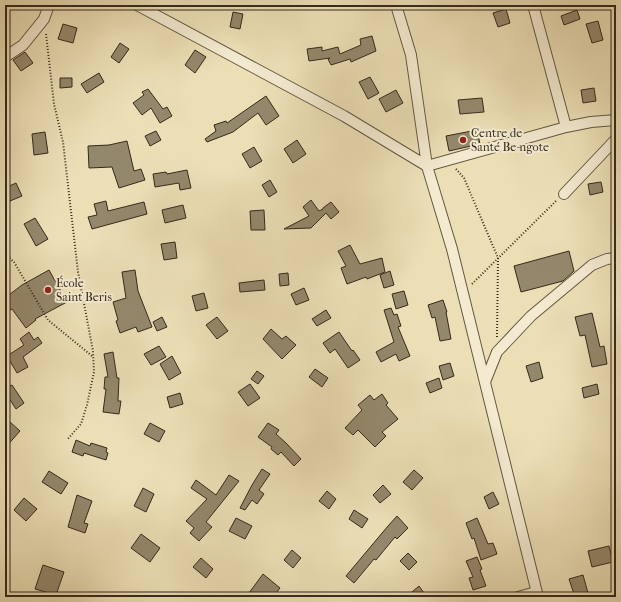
<svg xmlns="http://www.w3.org/2000/svg" width="621" height="602" font-family="'IM FELL French Canon',serif">
<style>
.building{fill:#94886c;stroke:#352a1c}
.lines{fill:none;stroke-linecap:round;stroke-linejoin:round}
.street-casing{stroke:#635742;stroke-width:12}
.path{stroke:#352a1c;stroke-width:2;stroke-dasharray:1 2;stroke-linecap:butt}
.street{stroke:#f3ead0;stroke-width:10}
.poi-dot{fill:#8f2418;stroke:#f3ead0;stroke-width:1.5}
.labels{text-anchor:middle;dominant-baseline:central;stroke-width:4;stroke-linejoin:round;paint-order:stroke}
.poi-label{font-size:12px;fill:#352a1c;stroke:#f3ead0;text-anchor:start}
</style>
<rect width="100%" height="100%" fill="#ecdfb6"/>
<filter id="stains"><feTurbulence type="fractalNoise" baseFrequency=".005" numOctaves="4"/><feColorMatrix values="0 0 0 0 .2 0 0 0 0 .09 0 0 0 0 .02 0 0 0 .5 -.17"/></filter>
<radialGradient id="worn" r=".72"><stop offset=".6" stop-color="#630" stop-opacity="0"/><stop offset="1" stop-color="#630" stop-opacity=".3"/></radialGradient>
<!-- building -->
<path class="building" d="M 506,9 L 510,23 L 498,27 L 493,13 Z
M 577,10 L 580,19 L 564,25 L 561,16 Z
M 233,12 L 243,14 L 240,29 L 230,27 Z
M 598,21 L 603,40 L 592,43 L 586,24 Z
M 63,24 L 77,28 L 73,43 L 58,39 Z
M 372,36 L 376,51 L 351,62 L 350,59 L 331,65 L 328,59 L 330,58 L 309,61 L 307,49 L 322,47 L 322,51 L 338,47 L 340,54 L 361,45 L 360,39 Z
M 120,43 L 129,49 L 119,63 L 111,57 Z
M 195,50 L 206,57 L 195,73 L 185,65 Z
M 25,52 L 33,63 L 21,71 L 13,60 Z
M 99,73 L 104,82 L 87,93 L 81,84 Z
M 370,77 L 379,93 L 368,99 L 359,82 Z
M 60,78 L 72,78 L 72,87 L 60,88 Z
M 594,88 L 596,101 L 583,103 L 581,90 Z
M 148,89 L 163,109 L 167,107 L 172,116 L 160,123 L 151,108 L 142,115 L 133,103 L 144,95 L 142,92 Z
M 396,90 L 403,103 L 386,112 L 379,99 Z
M 266,96 L 279,116 L 266,125 L 258,113 L 233,132 L 207,142 L 205,139 L 216,131 L 214,125 L 226,121 L 227,123 Z
M 482,98 L 484,112 L 460,114 L 458,100 Z
M 477,130 L 480,144 L 449,151 L 446,136 Z
M 156,131 L 161,140 L 150,146 L 145,136 Z
M 45,132 L 48,153 L 34,155 L 32,134 Z
M 297,140 L 306,154 L 293,163 L 284,149 Z
M 127,141 L 134,171 L 141,169 L 145,180 L 119,188 L 112,167 L 89,168 L 88,146 L 109,145 Z
M 254,147 L 262,161 L 250,168 L 242,154 Z
M 187,170 L 191,188 L 180,190 L 179,183 L 155,187 L 153,174 L 166,172 L 167,174 Z
M 270,180 L 277,192 L 269,197 L 262,185 Z
M 601,182 L 603,192 L 590,195 L 588,184 Z
M 16,183 L 22,196 L 10,201 L 5,188 Z
M 311,200 L 319,211 L 323,209 L 323,208 L 331,202 L 339,212 L 331,219 L 326,213 L 311,228 L 284,229 L 309,216 L 303,207 Z
M 106,201 L 108,211 L 144,202 L 147,214 L 92,229 L 88,217 L 97,215 L 94,204 Z
M 183,205 L 186,218 L 165,223 L 162,210 Z
M 264,210 L 265,230 L 251,230 L 250,211 Z
M 35,218 L 48,239 L 36,246 L 24,224 Z
M 175,242 L 177,258 L 164,260 L 161,244 Z
M 350,245 L 360,264 L 382,258 L 385,272 L 367,279 L 366,277 L 347,284 L 341,268 L 346,266 L 338,251 Z
M 569,251 L 574,271 L 563,281 L 521,292 L 514,266 Z
M 49,270 L 67,302 L 35,319 L 36,320 L 26,328 L 12,309 L 5,313 L 5,298 L 22,285 Z
M 135,270 L 138,291 L 152,327 L 138,332 L 136,327 L 120,333 L 116,321 L 118,320 L 113,302 L 126,298 L 122,272 Z
M 390,271 L 394,285 L 384,288 L 380,275 Z
M 288,273 L 289,285 L 280,286 L 279,274 Z
M 264,280 L 265,290 L 240,292 L 239,283 Z
M 304,288 L 309,300 L 296,305 L 291,294 Z
M 404,291 L 408,305 L 396,309 L 392,294 Z
M 204,293 L 208,308 L 196,311 L 192,296 Z
M 443,300 L 447,312 L 446,312 L 451,339 L 440,341 L 435,317 L 432,318 L 428,305 Z
M 391,308 L 394,315 L 397,314 L 401,326 L 398,327 L 410,356 L 399,361 L 396,354 L 381,362 L 376,352 L 394,342 L 384,310 Z
M 326,310 L 331,318 L 317,326 L 312,319 Z
M 592,313 L 600,347 L 604,346 L 607,364 L 592,367 L 585,335 L 580,336 L 575,317 Z
M 162,317 L 167,327 L 157,331 L 153,322 Z
M 217,317 L 228,331 L 217,339 L 206,325 Z
M 271,329 L 282,339 L 286,336 L 296,345 L 282,359 L 263,339 Z
M 29,332 L 34,340 L 38,337 L 42,343 L 23,357 L 28,367 L 17,373 L 7,356 L 24,345 L 20,339 Z
M 339,332 L 352,351 L 353,350 L 360,360 L 348,368 L 335,349 L 330,353 L 323,343 Z
M 159,346 L 166,357 L 151,365 L 144,354 Z
M 113,352 L 117,378 L 119,378 L 118,401 L 121,401 L 119,414 L 103,412 L 106,389 L 104,389 L 105,377 L 108,377 L 104,354 Z
M 172,356 L 181,373 L 169,380 L 160,364 Z
M 539,362 L 543,378 L 531,382 L 526,366 Z
M 450,363 L 454,376 L 443,380 L 439,366 Z
M 315,369 L 328,378 L 322,387 L 309,377 Z
M 257,371 L 264,376 L 258,384 L 251,379 Z
M 439,378 L 442,388 L 430,393 L 426,383 Z
M 250,384 L 260,398 L 248,406 L 238,392 Z
M 597,384 L 599,394 L 584,398 L 582,388 Z
M 12,385 L 24,403 L 16,409 L 5,392 L 5,389 Z
M 180,393 L 183,404 L 170,408 L 167,397 Z
M 382,394 L 388,403 L 386,405 L 398,419 L 382,432 L 386,436 L 375,447 L 358,430 L 353,435 L 345,428 L 362,410 L 358,405 L 370,395 L 374,400 Z
M 10,422 L 20,431 L 5,448 L 5,428 Z
M 150,423 L 165,431 L 159,442 L 144,434 Z
M 268,423 L 279,430 L 276,434 L 286,443 L 301,459 L 294,466 L 281,452 L 278,455 L 271,449 L 272,447 L 258,437 Z
M 76,440 L 90,446 L 91,443 L 107,448 L 106,452 L 108,453 L 106,460 L 84,453 L 83,456 L 72,452 Z
M 262,469 L 270,474 L 259,490 L 264,494 L 257,504 L 252,500 L 245,510 L 240,508 L 252,485 Z
M 414,470 L 423,478 L 412,490 L 403,482 Z
M 49,471 L 68,483 L 61,494 L 42,482 Z
M 229,475 L 239,481 L 206,522 L 212,527 L 199,541 L 190,533 L 194,528 L 186,521 L 207,499 L 191,488 L 196,480 L 216,495 Z
M 383,485 L 391,494 L 380,503 L 373,495 Z
M 143,488 L 154,494 L 146,512 L 134,506 Z
M 327,491 L 336,499 L 329,509 L 319,501 Z
M 493,492 L 499,504 L 489,509 L 484,497 Z
M 77,495 L 92,501 L 84,523 L 88,524 L 85,533 L 68,527 Z
M 24,498 L 37,509 L 26,521 L 14,510 Z
M 354,510 L 368,519 L 362,528 L 349,519 Z
M 397,516 L 408,528 L 397,539 L 395,537 L 376,560 L 374,559 L 354,583 L 346,576 L 388,526 Z
M 236,518 L 252,526 L 245,539 L 229,531 Z
M 477,518 L 488,544 L 493,543 L 497,554 L 481,560 L 474,538 L 472,539 L 466,523 Z
M 141,534 L 160,548 L 150,562 L 131,548 Z
M 609,546 L 613,562 L 592,567 L 588,551 Z
M 292,550 L 301,558 L 293,568 L 284,560 Z
M 408,553 L 417,562 L 409,570 L 400,561 Z
M 477,557 L 482,569 L 480,570 L 486,586 L 473,590 L 469,578 L 473,577 L 466,561 Z
M 201,558 L 213,569 L 206,578 L 193,567 Z
M 43,565 L 64,572 L 56,595 L 35,589 Z
M 263,574 L 280,588 L 273,597 L 246,597 Z
M 583,575 L 588,593 L 575,597 L 569,579 Z
M 419,586 L 427,597 L 406,597 Z"/>
<g class="lines">
<!-- street casing -->
<g class="street-casing">
<path id="street" d="M 137,5 L 344,116 L 427,166 L 566,127 L 591,122 L 616,120
M 396,5 L 411,55 L 427,166 L 452,249 L 538,597
M 533,5 L 566,127
M 5,57 L 23,45 L 44,19 L 49,5
M 564,194 L 616,139
M 485,382 L 497,352 L 531,316 L 592,265 L 607,259 L 616,258
M 518,597 L 536,592"/>
</g>
<!-- path -->
<path class="path" d="M 46,34 L 54,104 L 63,142 L 78,272 L 93,351 L 94,372 L 87,405 L 81,424 L 67,440
M 456,169 L 464,178 L 498,258 L 497,337
M 5,254 L 14,262 L 48,320 L 92,356
M 472,284 L 557,200"/>
<!-- street -->
<use href="#street" class="street"/>
</g>
<!-- markers -->
<g class="poi-dot">
<circle cx="463" cy="140" r="4"/>
<circle cx="48" cy="290" r="4"/>
</g>
<g class="labels">
<!-- poi labels -->
<g class="poi-label">
<text x="471" y="133">Centre de<tspan x="471" dy="14">Santé Be-ngote</tspan></text>
<text x="56" y="283">École<tspan x="56" dy="14">Saint Beris</tspan></text>
</g>
</g>
<!-- margin -->
<rect width="621" height="602" fill="none" stroke="#ecdfb6" stroke-width="20"/>
<rect x="6" y="6" width="609" height="590" fill="none" stroke="#352a1c" stroke-width="2"/>
<rect x="10" y="10" width="601" height="582" fill="none" stroke="#352a1c"/>
<rect width="100%" height="100%" filter="url(#stains)"/>
<rect width="100%" height="100%" fill="url(#worn)"/>
</svg>
